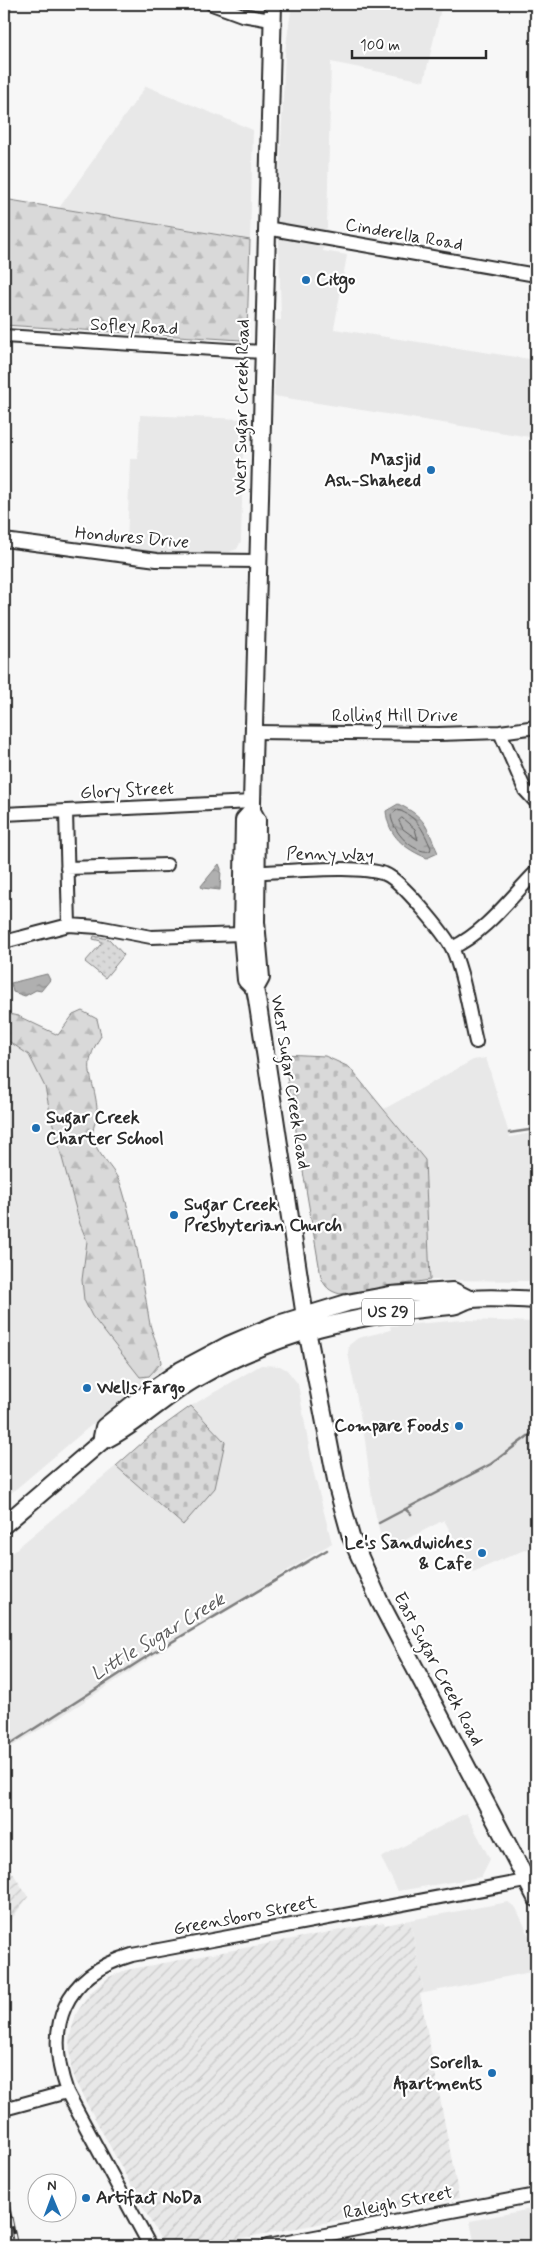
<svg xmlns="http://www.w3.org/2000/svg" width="540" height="2250" font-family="Mynerve,sans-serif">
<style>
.built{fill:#e8e8e8}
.industrial{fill:url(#industrial-furrows)}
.forest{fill:url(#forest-firs);stroke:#828282}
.cemetery{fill:url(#cemetery-stones);stroke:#828282}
.park{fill:url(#park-dots);stroke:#828282}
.water{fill:url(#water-ripples);stroke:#7b7b7b}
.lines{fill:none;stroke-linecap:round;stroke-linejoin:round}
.shore{stroke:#606060;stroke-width:1}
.stream{stroke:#7b7b7b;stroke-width:2.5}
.minor-casing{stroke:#2b2b2b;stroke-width:16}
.major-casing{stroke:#2b2b2b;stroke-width:20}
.minor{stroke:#fff;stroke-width:12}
.major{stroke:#fff;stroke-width:16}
.rail-casing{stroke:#2b2b2b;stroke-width:4.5}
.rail{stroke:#fff;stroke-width:2.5;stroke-dasharray:8;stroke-linecap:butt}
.poi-dot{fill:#1f6fb2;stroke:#fff;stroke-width:2}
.labels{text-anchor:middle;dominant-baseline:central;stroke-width:4.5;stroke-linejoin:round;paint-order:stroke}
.shield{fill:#fff;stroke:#6b6b6b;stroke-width:1}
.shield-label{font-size:16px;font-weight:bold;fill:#2b2b2b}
.street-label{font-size:18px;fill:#2b2b2b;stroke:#fff}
.poi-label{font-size:18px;font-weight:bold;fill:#2b2b2b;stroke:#fff;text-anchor:start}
.water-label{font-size:19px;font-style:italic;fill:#5a5a5a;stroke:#fff}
</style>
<defs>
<pattern id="industrial-furrows" width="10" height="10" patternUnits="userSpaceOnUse" patternTransform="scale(1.25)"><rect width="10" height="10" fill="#e8e8e8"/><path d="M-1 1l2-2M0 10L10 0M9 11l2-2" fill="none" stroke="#c7c7c7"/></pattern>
<pattern id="forest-firs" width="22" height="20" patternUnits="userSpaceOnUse" patternTransform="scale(1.25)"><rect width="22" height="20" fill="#d9d9d9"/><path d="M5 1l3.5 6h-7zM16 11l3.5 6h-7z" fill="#bababa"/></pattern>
<pattern id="cemetery-stones" width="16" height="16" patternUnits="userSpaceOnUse" patternTransform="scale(1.25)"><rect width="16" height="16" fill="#d9d9d9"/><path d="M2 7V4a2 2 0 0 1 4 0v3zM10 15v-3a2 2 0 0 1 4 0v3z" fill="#bababa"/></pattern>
<pattern id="park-dots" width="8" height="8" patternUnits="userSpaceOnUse" patternTransform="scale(1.25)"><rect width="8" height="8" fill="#d9d9d9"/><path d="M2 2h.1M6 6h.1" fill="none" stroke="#bababa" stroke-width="1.8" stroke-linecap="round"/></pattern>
<pattern id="water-ripples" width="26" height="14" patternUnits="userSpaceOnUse" patternTransform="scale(1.25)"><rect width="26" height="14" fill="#b0b0b0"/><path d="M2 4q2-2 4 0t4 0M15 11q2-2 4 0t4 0" fill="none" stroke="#8f8f8f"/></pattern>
</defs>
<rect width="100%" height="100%" fill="#f7f7f7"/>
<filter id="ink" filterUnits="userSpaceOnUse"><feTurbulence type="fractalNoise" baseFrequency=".02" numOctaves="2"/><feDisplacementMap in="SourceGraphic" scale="10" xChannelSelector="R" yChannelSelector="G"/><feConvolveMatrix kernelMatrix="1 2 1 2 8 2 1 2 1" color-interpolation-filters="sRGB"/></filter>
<g filter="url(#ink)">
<!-- built -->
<path class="built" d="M 292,4 L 442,4 L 424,81 L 331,62 L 327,226 L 323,251 L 347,255 L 334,329 L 536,360 L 536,438 L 274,396 L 276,320 L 281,320 L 278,210 L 285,52 Z
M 146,86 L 253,130 L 250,240 L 59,208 Z
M 140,415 L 244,419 L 241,541 L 237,549 L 229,552 L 190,554 L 129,550 L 127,546 L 130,459 L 138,459 Z
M 4,1016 L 38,1039 L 96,1211 L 90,1279 L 164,1368 L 134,1389 L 4,1499 Z
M 486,1058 L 510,1137 L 536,1132 L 536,1281 L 430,1280 L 425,1160 L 384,1109 L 473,1060 Z
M 463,1320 L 536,1322 L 536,1545 L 473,1572 L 444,1520 L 384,1551 L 372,1499 L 365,1440 L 348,1353 L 349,1345 L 358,1338 L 391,1330 L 390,1326 Z
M 261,1365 L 280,1366 L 287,1370 L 298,1384 L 313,1470 L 332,1543 L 235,1603 L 54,1721 L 4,1751 L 4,1559 L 116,1466 L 184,1525 L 225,1442 L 191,1406 Z
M 466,1813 L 490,1859 L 481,1877 L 398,1891 L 381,1858 Z
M 508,1902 L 516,1908 L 536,1950 L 536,1971 L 424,1993 L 410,1920 Z
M 536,2208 L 536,2246 L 475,2246 L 470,2221 Z"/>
<!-- industrial -->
<path class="industrial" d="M 4,1859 L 28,1897 L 4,1929 Z
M 410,1920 L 424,1993 L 420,1994 L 459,2198 L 200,2246 L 164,2246 L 79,2089 L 71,2068 L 69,2039 L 76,2014 L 90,1993 L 109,1977 L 126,1970 L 384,1922 L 385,1925 Z"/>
<!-- forest -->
<path class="forest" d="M 4,199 L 250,240 L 247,332 L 241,340 L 4,325 Z
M 82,1011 L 97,1019 L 101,1036 C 80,1068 94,1076 97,1108 C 98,1118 91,1129 93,1139 C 98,1157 117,1170 122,1188 C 135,1230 142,1275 149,1319 C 151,1334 160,1346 161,1363 L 149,1376 L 140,1377 L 92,1316 L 84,1300 L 82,1280 L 87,1241 L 80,1224 L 51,1117 L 45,1087 L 29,1055 L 7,1040 L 4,1041 L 4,1013 L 18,1016 L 58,1035 L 73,1015 Z"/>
<!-- cemetery -->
<path class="cemetery" d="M 283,1054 L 325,1056 L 349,1067 L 425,1160 L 430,1280 L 340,1294 C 329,1291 325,1287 321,1277 Z
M 191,1406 L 225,1442 L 215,1488 L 183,1525 L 116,1466 L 152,1434 Z"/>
<!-- park -->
<path class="park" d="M 94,936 L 109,939 L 124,955 L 105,978 L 85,962 L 101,944 L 101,941 L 93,939 Z"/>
<!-- water -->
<path class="water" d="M 398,804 C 426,817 426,826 438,853 L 427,858 C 405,849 388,836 386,811 Z
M 219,864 L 221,869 L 220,890 L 202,888 L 201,886 Z
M 47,974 L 50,980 L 41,991 L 36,990 L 25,996 L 13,992 L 11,983 Z"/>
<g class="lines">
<!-- shore -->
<path class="shore" d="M 398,810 C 418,817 423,830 431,848 L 430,851 C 413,854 392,831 391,815 Z
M 402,818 L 415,829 L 418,840 L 403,829 L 399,821 Z"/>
<!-- stream -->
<path class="stream" d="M 509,1133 L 536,1129
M 405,1509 L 411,1514
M 379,1523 L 491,1464 L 536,1430
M 4,1748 L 143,1659 L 327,1550"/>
<!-- minor casing -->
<g class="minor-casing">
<path id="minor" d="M 212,4 L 242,15 L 271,20
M 4,5 L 4,4
M 266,228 L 536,275
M 4,336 L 263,352
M 4,540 L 157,560 L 258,561
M 254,732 L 439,734 L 500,732 L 536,727
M 500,732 L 525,790 L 536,802
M 66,812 L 69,925
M 4,814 L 252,802
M 67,868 L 167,865
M 256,872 C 290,872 355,864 385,874 C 401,880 446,935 453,950 C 465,979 469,1013 476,1042
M 4,942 L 69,925 L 98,927 L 151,937 L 242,934
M 452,948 C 486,932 510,898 536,872
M 4,2109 L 67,2092
M 150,2246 L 67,2092 C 44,2027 63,1975 132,1955 L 536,1879
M 267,2246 L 536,2195"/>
</g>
<!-- major casing -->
<g class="major-casing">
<path id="major" d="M 273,4 L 252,802 L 252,811 L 257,820 L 256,922 L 261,978 L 255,989 L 257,999 L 307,1330 L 338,1490 L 351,1537 L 379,1600 L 536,1898
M 252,811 L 244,820 L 242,934 L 246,980 L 255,989
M 101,1442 L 104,1427 L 139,1399 L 181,1370 L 228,1345 L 275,1325 L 347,1303 L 390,1295 L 453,1291 L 469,1299
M 4,1525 L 101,1442 C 135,1426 162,1398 195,1379 C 276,1332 359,1314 451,1306 C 458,1306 464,1300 472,1299 C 493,1297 515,1299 536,1300"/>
</g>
<!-- minor -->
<use href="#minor" class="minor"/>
<!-- major -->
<use href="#major" class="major"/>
<!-- rail casing -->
<g class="rail-casing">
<path id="rail" d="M 4,2187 L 16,2246"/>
</g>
<!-- rail -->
<use href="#rail" class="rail"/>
</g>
</g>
<!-- markers -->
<g class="poi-dot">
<circle cx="306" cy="280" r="5"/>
<circle cx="431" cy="470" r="5"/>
<circle cx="36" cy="1128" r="5"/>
<circle cx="174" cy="1215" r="5"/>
<circle cx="87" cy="1388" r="5"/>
<circle cx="459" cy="1426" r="5"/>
<circle cx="482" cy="1553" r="5"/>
<circle cx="492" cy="2073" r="5"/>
<circle cx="86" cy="2198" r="5"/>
</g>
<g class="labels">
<!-- shield labels -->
<rect class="shield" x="362" y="1298.5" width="52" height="27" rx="4"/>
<g class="shield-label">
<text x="388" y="1312">US 29</text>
</g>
<!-- street labels -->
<g class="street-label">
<text transform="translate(404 235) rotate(10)">Cinderella Road</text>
<text transform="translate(134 327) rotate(3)">Sofley Road</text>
<text transform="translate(242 407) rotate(-89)">West Sugar Creek Road</text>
<text transform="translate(132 538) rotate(5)">Hondures Drive</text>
<text x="395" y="716">Rolling Hill Drive</text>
<text transform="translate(127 791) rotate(-3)">Glory Street</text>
<text transform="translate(330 855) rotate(1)">Penny Way</text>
<text transform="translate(290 1082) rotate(81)">West Sugar Creek Road</text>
<text transform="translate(438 1669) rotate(62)">East Sugar Creek Road</text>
<text transform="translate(245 1916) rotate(-11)">Greensboro Street</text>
<text transform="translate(398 2203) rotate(-11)">Raleigh Street</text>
</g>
<!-- poi labels -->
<g class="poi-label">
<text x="316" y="280">Citgo</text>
<text x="421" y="460" text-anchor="end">Masjid<tspan x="421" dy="21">Ash-Shaheed</tspan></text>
<text x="46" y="1118">Sugar Creek<tspan x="46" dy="21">Charter School</tspan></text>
<text x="184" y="1205">Sugar Creek<tspan x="184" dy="21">Presbyterian Church</tspan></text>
<text x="97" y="1388">Wells Fargo</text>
<text x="449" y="1426" text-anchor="end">Compare Foods</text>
<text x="472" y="1543" text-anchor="end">Le's Sandwiches<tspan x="472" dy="21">&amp; Cafe</tspan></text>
<text x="482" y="2063" text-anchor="end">Sorella<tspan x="482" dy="21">Apartments</tspan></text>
<text x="96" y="2198">Artifact NoDa</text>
</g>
<!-- water labels -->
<g class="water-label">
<text transform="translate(158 1637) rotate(-31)">Little Sugar Creek</text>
</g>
</g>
<!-- margin -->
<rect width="540" height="2250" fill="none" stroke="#fff" stroke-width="20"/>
<rect x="10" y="10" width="520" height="2230" fill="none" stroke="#2b2b2b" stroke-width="2" filter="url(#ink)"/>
<!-- north arrow -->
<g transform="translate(52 2198) rotate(359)"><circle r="24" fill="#ffffff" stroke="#aaaaaa"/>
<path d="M0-4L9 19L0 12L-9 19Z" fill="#1f6fb2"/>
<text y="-8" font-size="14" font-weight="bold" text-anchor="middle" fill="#2b2b2b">N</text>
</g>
<!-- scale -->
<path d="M352 50v8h134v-8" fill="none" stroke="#2b2b2b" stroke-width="2.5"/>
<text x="360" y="50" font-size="15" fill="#2b2b2b" stroke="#ffffff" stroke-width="4" paint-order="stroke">100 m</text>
</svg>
